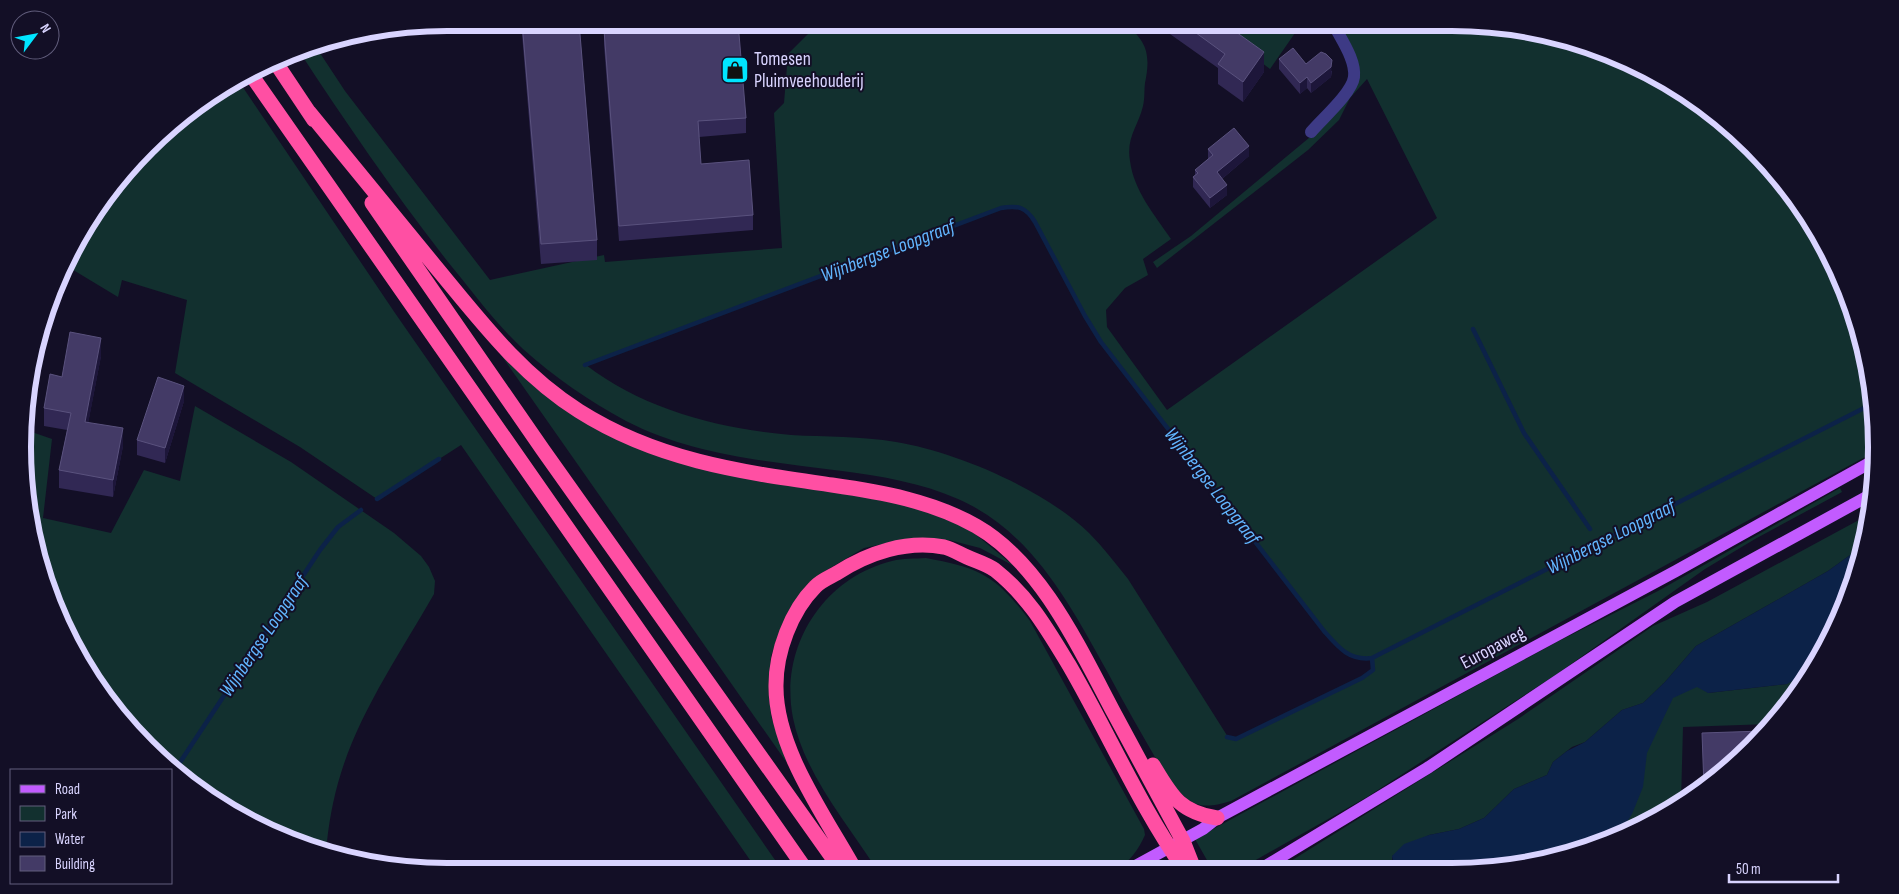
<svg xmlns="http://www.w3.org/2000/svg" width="1899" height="894" font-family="'Sofia Sans Condensed',sans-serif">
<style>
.green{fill:#12302f;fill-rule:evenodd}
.water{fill:#0c2248}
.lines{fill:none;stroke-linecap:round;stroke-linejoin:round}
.stream{stroke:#0c2248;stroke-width:4.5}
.street{stroke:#3d3a85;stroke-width:12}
.primary{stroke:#c25bff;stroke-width:12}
.highway{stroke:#ff4fa3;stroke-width:15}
.wall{fill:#312854}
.shaded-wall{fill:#1d163a}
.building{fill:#433a66;stroke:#5a527e}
.labels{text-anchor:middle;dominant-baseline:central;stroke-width:4;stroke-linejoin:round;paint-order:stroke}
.poi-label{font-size:19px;fill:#d9d4ff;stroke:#130f26;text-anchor:start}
.street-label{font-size:19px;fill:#d9d4ff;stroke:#130f26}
.water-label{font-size:20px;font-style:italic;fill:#62b6ff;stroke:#130f26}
.rim{fill:none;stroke:#d9d4ff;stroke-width:6}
</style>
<rect width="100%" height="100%" fill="#130f26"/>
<!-- green -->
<path class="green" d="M 816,23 L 1124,23 C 1147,41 1151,54 1145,83 C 1144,90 1145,98 1143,106 C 1138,127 1126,137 1130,161 C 1134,191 1154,214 1171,239 L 1143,259 L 1148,275 L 1125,288 L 1106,310 L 1107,327 L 1167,410 L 1437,218 L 1367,79 L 1350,98 L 1339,120 L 1308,150 L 1157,268 L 1153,262 L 1191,236 L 1327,123 L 1353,83 L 1334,23 L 1452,23 L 1535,31 L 1615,55 L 1688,94 L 1752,147 L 1805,211 L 1844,285 L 1868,364 L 1876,451 L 1231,801 C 1196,812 1189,803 1167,778 C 1147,743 1127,709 1108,673 C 1070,605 1033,532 958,499 C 922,483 881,476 842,471 C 768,461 694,456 626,421 C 589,401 554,377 523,349 C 495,323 472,291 448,262 C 395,194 346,123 299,51 L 314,44 L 345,91 L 490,280 L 604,255 L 605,262 L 782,248 L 774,113 L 784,103 L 788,54 L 812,30 ZM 1017,206 L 1029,212 L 1101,342 L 1324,631 C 1338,647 1349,661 1372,658 L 1372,670 L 1362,678 L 1236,739 L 1228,737 L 1128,579 C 1115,563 1103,547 1089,533 C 1045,490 957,452 896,442 C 861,436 826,437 791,435 C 719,429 643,409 586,365 L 1001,208 Z
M 1209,23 L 1302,23 L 1270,69 Z
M 240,83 L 395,313 L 782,870 L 757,870 L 461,445 L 377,499 L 300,447 L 175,373 L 187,300 L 122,280 L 118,297 L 65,265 L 94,211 L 188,110 Z
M 494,345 L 634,445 L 908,504 L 969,529 L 1014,566 L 980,548 L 949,540 L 906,539 L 864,548 L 820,574 L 778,635 L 771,656 L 769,684 L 771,716 L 780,743 L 788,760 L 787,763 Z
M 195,406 L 291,462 L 394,533 L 421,556 L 429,567 L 435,581 L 434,594 C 402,650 360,711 341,773 C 333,798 328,826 326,852 L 284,839 L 211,800 L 147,747 L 66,635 L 26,503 L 29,431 L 52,439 L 43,518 L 111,533 L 144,470 L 180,481 Z
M 1840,488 L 1842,492 L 1755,539 L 1705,569 L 1557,674 L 1367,797 L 1240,869 L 1212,869 L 1195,839 L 1557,642 L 1658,591 Z
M 1870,514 L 1864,545 L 1828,571 L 1696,646 L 1665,682 L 1643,703 L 1622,710 L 1585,742 L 1572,747 L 1553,762 L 1547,775 L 1514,789 L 1484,818 L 1459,829 L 1429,835 L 1392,856 L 1392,864 L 1423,868 L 1278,869 L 1518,719 L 1653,626 L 1707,602 Z
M 926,558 C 981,568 996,576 1030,621 L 1144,829 L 1145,835 C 1138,850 1131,860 1118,869 L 877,870 C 847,823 804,773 793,718 C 779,647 823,578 892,561 C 903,558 915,559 926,558 Z
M 1820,651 L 1789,705 L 1770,724 L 1683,727 L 1681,801 L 1617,838 L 1623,720 L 1690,668 L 1708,693 L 1787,684 Z"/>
<!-- water -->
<path class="water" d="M 1864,545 C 1851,588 1829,663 1787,684 L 1708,693 L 1697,687 L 1673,698 L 1647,753 L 1643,787 L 1632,814 L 1617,838 L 1508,868 L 1394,868 L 1392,856 L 1404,844 L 1429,835 L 1459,829 L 1484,818 L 1514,789 L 1547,775 L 1553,762 L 1567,751 L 1585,742 L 1622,710 L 1643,703 L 1665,682 L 1696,646 L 1828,571 Z"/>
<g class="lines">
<!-- stream -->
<path class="stream" d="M 1473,329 L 1524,433 L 1590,529
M 585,365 L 1001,208 C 1018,205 1026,207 1035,222 L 1085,316 L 1101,342 L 1324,631 C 1338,647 1349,661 1372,658 L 1872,404
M 377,499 L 439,459
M 1227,737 L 1236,739 L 1362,678 L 1373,670 L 1372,658
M 175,770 L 320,550 L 338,527 L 361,510"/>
<!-- street -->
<path class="street" d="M 1311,132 C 1322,119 1352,93 1354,77 C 1356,59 1340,38 1333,23"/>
<!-- primary -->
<path class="primary" d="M 1130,869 L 1203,829 L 1217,818 L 1676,571 L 1875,460
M 1261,869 L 1429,767 L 1675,602 L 1872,494"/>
<!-- highway -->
<path class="highway" d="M 276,63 L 314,120
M 252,76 L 806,870
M 309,112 C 351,164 393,215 435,266 C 479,319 520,374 579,411 C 658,461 742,472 832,485 C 881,492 932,501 976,526 C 1041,563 1080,649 1114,713 C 1137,755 1160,798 1183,841 L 1194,869
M 372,203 L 543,450 L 841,870
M 1153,765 C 1171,795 1179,812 1217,818
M 855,870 C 825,816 775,748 776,685 C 776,652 791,611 815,587 C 820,581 830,577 837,573 C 868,553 906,540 944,547 C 952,549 960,554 967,557 C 976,561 987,564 995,570 C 1029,597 1047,629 1069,665 C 1108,732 1139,805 1184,869"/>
</g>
<!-- wall -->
<path class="wall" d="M 521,22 L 579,22 L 597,240 L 597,260 L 541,264 Z
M 1153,22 L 1222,22 L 1264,72 L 1243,102 L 1218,84 L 1218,68 Z
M 604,30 L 746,118 L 746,133 L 699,137 L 701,164 L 753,215 L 753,230 L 619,241 L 604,45 Z
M 1279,59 L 1306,64 L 1332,71 L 1331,77 L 1311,93 L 1307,88 L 1300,94 L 1279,69 Z
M 1208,149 L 1249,156 L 1222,179 L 1227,195 L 1210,208 L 1193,187 L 1193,177 L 1195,175 L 1195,170 L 1208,159 Z
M 101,356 L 88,423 L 123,446 L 113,497 L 59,488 L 59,470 L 67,430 L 44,426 L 44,408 Z
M 184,401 L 165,463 L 137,455 L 137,440 Z"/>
<!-- shaded-wall -->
<path class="shaded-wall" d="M 1264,52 L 1264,72 L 1243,102 L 1243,82 Z
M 1332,60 L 1331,77 L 1311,93 L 1311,83 Z
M 1307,77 L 1307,88 L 1300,94 L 1300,83 Z
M 1249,146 L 1249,156 L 1217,183 L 1217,172 Z
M 1227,185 L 1227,195 L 1210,208 L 1210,198 Z
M 101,338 L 101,356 L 85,440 L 85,422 Z
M 184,386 L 184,401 L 165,463 L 165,448 Z
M 123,428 L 123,446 L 113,497 L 113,480 Z"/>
<!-- building -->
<path class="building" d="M 522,22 L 579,22 L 597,240 L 541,244 Z
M 696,22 L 738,22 L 746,118 L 698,121 L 701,164 L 749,160 L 753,215 L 619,226 L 604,30 Z
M 1181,22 L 1222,22 L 1264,52 L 1243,82 L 1218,64 L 1225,54 Z
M 1293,48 L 1306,64 L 1321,52 L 1326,54 L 1332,60 L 1331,67 L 1311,83 L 1307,77 L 1300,83 L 1279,59 Z
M 1234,128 L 1249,146 L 1217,172 L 1227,185 L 1210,198 L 1193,177 L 1198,173 L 1195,170 L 1213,155 L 1208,149 Z
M 70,332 L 101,338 L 85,422 L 123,428 L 113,480 L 59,470 L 71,413 L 44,408 L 50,374 L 62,377 Z
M 158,377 L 184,386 L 165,448 L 137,440 Z
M 1763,731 L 1711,784 L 1704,787 L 1702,733 Z"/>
<!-- icons -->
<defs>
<g id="shop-square" transform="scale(1.4375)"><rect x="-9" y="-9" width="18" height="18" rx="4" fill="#00e5ff" stroke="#130f26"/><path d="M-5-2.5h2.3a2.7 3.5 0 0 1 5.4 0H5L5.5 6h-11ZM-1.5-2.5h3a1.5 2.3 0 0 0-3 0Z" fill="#111"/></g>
</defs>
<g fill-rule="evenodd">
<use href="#shop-square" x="735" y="70"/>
</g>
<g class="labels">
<!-- poi labels -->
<g class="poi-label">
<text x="754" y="59">Tomesen<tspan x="754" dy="22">Pluimveehouderij</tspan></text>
</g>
<!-- street labels -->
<g class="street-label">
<text transform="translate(1493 648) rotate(-28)">Europaweg</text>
</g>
<!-- water labels -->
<g class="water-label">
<text transform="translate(888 251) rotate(-21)">Wijnbergse Loopgraaf</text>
<text transform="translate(1212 486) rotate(52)">Wijnbergse Loopgraaf</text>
<text transform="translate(1611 537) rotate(-27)">Wijnbergse Loopgraaf</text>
<text transform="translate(264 636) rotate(-56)">Wijnbergse Loopgraaf</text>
</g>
</g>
<!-- crop -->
<path d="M0 0H1899V894H0ZM447 31H1452A416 416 0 0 1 1868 447V447A416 416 0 0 1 1452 863H447A416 416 0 0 1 31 447V447A416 416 0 0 1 447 31Z" fill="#130f26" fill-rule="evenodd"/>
<path class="rim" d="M447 31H1452A416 416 0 0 1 1868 447V447A416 416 0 0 1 1452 863H447A416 416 0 0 1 31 447V447A416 416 0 0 1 447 31Z"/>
<!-- legend -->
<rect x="10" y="769" width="162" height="115" fill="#130f26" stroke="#625e7d"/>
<rect x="20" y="785" width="25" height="8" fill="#c25bff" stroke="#625e7d"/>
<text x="55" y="794" font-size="15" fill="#d9d4ff">Road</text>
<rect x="20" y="806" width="25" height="15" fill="#12302f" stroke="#625e7d"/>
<text x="55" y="819" font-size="15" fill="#d9d4ff">Park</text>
<rect x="20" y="832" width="25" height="15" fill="#0c2248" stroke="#625e7d"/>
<text x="55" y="844" font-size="15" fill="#d9d4ff">Water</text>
<rect x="20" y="856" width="25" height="15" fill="#433a66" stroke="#625e7d"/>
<text x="55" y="869" font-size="15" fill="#d9d4ff">Building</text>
<!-- north arrow -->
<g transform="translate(35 35) rotate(58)"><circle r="24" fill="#130f26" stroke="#625e7d"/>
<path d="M0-4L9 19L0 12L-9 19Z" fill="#00e5ff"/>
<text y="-8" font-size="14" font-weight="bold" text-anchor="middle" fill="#d9d4ff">N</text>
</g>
<!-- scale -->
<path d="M1729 874v8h109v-8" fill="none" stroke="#d9d4ff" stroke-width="2.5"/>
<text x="1736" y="874" font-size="15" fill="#d9d4ff" stroke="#130f26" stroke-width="4" paint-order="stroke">50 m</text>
</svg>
